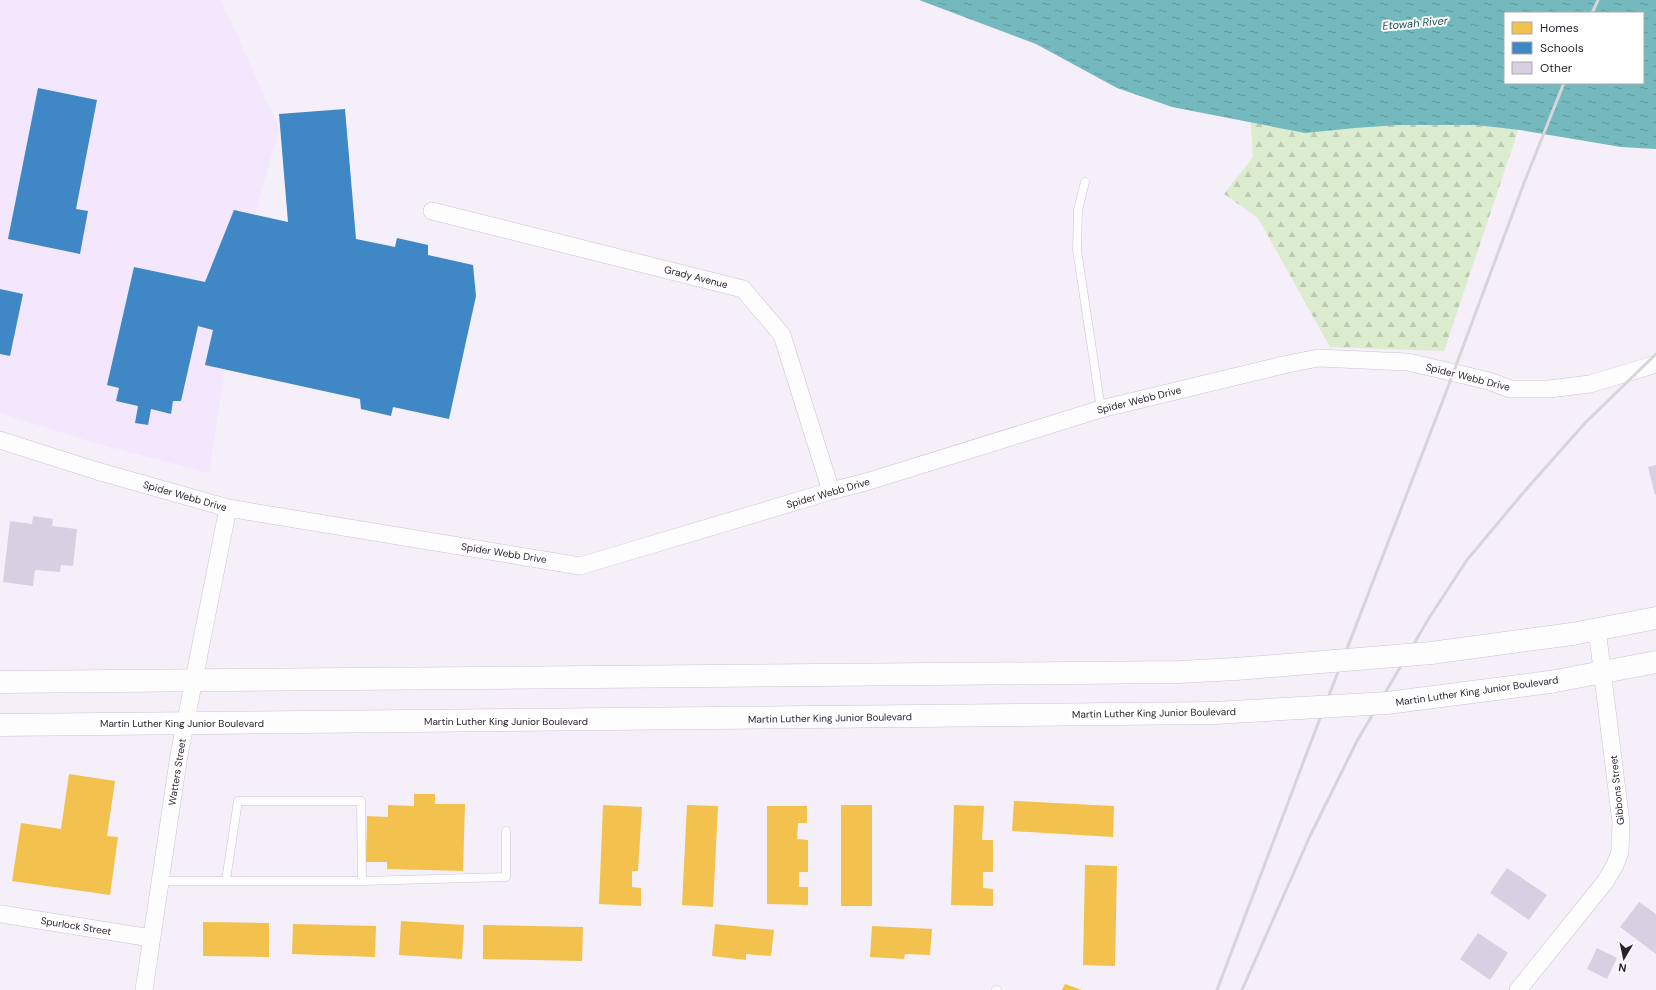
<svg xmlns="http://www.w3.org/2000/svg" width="1656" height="990" font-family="'DM Sans',sans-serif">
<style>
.built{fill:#f3e6fd}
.forest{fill:url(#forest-firs)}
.water{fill:url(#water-ripples);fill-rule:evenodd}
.homes{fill:#f2c14e}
.schools{fill:#3f88c5}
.building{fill:#d9cfe2}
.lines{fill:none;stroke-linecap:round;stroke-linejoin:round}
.lane-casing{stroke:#cac4cf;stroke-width:9}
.street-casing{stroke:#cac4cf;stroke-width:18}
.secondary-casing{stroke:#cac4cf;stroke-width:23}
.lane{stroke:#fefdfe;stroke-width:8}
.street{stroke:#fefdfe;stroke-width:17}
.secondary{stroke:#fefdfe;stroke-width:22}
.rail{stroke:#d6d5d8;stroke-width:3}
.secondary-bridge-casing{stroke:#cac4cf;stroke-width:23;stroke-linecap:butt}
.secondary-bridge{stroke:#fefdfe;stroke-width:22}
.labels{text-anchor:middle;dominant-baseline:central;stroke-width:4;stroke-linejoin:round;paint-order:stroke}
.street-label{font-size:10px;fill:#29222e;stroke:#fff}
.water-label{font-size:11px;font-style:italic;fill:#134e50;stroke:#fff}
</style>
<defs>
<pattern id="forest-firs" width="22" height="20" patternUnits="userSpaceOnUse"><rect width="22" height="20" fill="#dceccf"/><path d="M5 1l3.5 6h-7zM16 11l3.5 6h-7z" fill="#bdcab2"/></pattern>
<pattern id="water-ripples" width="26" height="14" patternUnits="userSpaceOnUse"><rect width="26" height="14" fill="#74b9be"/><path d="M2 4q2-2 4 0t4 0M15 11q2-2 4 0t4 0" fill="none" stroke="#5f969b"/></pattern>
</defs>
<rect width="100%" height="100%" fill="#f5effa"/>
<!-- built -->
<path class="built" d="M 0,0 L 221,0 L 279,128 L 240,269 L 209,473 L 95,443 L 0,413 Z"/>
<!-- forest -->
<path class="forest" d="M 1250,111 L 1520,125 L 1444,351 L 1330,347 L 1258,218 L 1224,194 L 1253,157 Z"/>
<!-- water -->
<path class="water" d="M 919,0 L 1656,0 L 1656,149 L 1621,147 L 1520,130 L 1476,125 L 1399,125 L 1355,128 L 1305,133 L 1172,107 L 1117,88 L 1036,44 ZM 1505,13 L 1643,13 L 1643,83 L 1505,83 Z"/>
<!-- homes -->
<path class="homes" d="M 69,774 L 115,781 L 107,836 L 118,837 L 110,895 L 12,881 L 21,823 L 61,829 Z
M 414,794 L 435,794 L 435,804 L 465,804 L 463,871 L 387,869 L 387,862 L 366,862 L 367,816 L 388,817 L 388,805 L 414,806 Z
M 1014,801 L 1114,806 L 1113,837 L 1012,831 Z
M 603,805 L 642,807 L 638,871 L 632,871 L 632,887 L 641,888 L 641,906 L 599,904 Z
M 687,805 L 718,806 L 713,907 L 682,905 Z
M 841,805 L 872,805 L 872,906 L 841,906 Z
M 954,805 L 984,806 L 982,840 L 993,840 L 993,872 L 983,872 L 983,888 L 993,889 L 993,906 L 951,905 Z
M 767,806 L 807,806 L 807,823 L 798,823 L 797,839 L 808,840 L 808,872 L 799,872 L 799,887 L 808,887 L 808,905 L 767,904 Z
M 1085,865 L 1117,866 L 1115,966 L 1083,965 Z
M 401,921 L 464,925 L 462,959 L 399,955 Z
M 203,922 L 269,923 L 269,957 L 203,956 Z
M 293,924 L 376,926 L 375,957 L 292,954 Z
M 715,924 L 774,930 L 771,956 L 746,954 L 746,960 L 712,956 Z
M 483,925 L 583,927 L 582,961 L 483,959 Z
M 872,926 L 932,929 L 930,955 L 905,954 L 904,959 L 870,957 Z
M 1065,984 L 1082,990 L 1062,990 Z"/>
<!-- schools -->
<path class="schools" d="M 38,88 L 97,100 L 76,209 L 88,211 L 80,254 L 8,239 Z
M 345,109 L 356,239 L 395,247 L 397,238 L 428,245 L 428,255 L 473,265 L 476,296 L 449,419 L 393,407 L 391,416 L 361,409 L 360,399 L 205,365 L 213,330 L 198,326 L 181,401 L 173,401 L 171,414 L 151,409 L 148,425 L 135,423 L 138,406 L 116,401 L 119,388 L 107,385 L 134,267 L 205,282 L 234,210 L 288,222 L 279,114 Z
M 0,289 L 23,294 L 10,356 L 0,354 Z"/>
<!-- building -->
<path class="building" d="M 1656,465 L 1656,495 L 1655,495 L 1648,467 Z
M 33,516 L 53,519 L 52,526 L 77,529 L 73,566 L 61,565 L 60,572 L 35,570 L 33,586 L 3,582 L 10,521 L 32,524 Z
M 1507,868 L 1547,895 L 1529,920 L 1490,893 Z
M 1639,902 L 1656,914 L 1656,954 L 1620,927 Z
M 1478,933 L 1508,953 L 1490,980 L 1460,959 Z
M 1597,948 L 1617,958 L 1607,979 L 1587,969 Z"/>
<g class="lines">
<!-- lane casing -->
<g class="lane-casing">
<path id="lane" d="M 1085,182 L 1078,210 L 1077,250 L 1101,409
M 226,880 L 238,801 L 361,801 L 362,881
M 160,881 L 362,881 L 506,877 L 506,831
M 996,990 L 997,990"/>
</g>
<!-- street casing -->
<g class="street-casing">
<path id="street" d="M 432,211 L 743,289 L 782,335 L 831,491
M 0,440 L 97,471 L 228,508 L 580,566 L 831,491 L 866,482 L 1101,409 L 1283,365 L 1318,358 L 1408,362 L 1489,381 L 1510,389 L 1549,389 L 1590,384 L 1656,364
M 1,914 L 151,938
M 144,990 L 179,755 L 228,508
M 1518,990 L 1605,882 L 1615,865 L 1620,852 L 1621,823 L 1597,629"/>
</g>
<!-- secondary casing -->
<g class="secondary-casing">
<path id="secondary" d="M 1572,634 L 1656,618
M 0,682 L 1179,672 L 1236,669
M 1550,682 L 1656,662
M 0,725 L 1215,713"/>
</g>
<!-- lane -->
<use href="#lane" class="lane"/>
<!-- street -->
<use href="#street" class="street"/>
<!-- secondary -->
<use href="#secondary" class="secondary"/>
<!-- rail -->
<path class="rail" d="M 1592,13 L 1598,0
M 1217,990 L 1311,742 L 1445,395 L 1524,183 L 1564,83
M 1242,990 L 1310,836 L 1357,741 L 1429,618 L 1467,560 L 1523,493 L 1585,423 L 1656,354"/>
<!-- secondary-bridge casing -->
<g class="secondary-bridge-casing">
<path id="secondary-bridge" d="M 1236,669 L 1431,653 L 1572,634
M 1215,713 L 1387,703 L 1550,682"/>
</g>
<!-- secondary-bridge -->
<use href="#secondary-bridge" class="secondary-bridge"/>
</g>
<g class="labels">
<!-- street labels -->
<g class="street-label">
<text transform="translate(696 277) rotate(14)">Grady Avenue</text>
<text transform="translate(1468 377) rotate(14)">Spider Webb Drive</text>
<text transform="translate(1139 400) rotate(-14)">Spider Webb Drive</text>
<text transform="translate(828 493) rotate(-16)">Spider Webb Drive</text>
<text transform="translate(185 496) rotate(16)">Spider Webb Drive</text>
<text transform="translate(504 553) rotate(9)">Spider Webb Drive</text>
<text transform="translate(1477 691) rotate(-8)">Martin Luther King Junior Boulevard</text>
<text transform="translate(1154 713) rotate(-1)">Martin Luther King Junior Boulevard</text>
<text transform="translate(830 718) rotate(-1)">Martin Luther King Junior Boulevard</text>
<text x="506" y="721">Martin Luther King Junior Boulevard</text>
<text x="182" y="723">Martin Luther King Junior Boulevard</text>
<text transform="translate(177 772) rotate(-81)">Watters Street</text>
<text transform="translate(1617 790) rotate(-96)">Gibbons Street</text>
<text transform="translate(76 926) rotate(9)">Spurlock Street</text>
</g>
<!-- water labels -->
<g class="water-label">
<text transform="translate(1415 23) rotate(-5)">Etowah River</text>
</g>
</g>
<!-- legend -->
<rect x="1504" y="12" width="140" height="72" fill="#ffffff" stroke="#a9a7ab"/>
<rect x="1512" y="22" width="20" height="12" fill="#f2c14e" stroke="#a9a7ab"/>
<text x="1540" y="32" font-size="12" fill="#29222e">Homes</text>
<rect x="1512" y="42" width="20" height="12" fill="#3f88c5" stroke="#a9a7ab"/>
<text x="1540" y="52" font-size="12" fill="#29222e">Schools</text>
<rect x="1512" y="62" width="20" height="12" fill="#d9cfe2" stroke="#a9a7ab"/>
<text x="1540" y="72" font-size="12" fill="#29222e">Other</text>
<!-- north arrow -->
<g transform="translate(1624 958) rotate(189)" stroke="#ffffff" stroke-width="3" paint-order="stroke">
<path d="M0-3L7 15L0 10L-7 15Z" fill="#29222e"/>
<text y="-6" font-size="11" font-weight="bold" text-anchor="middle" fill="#29222e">N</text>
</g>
</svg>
